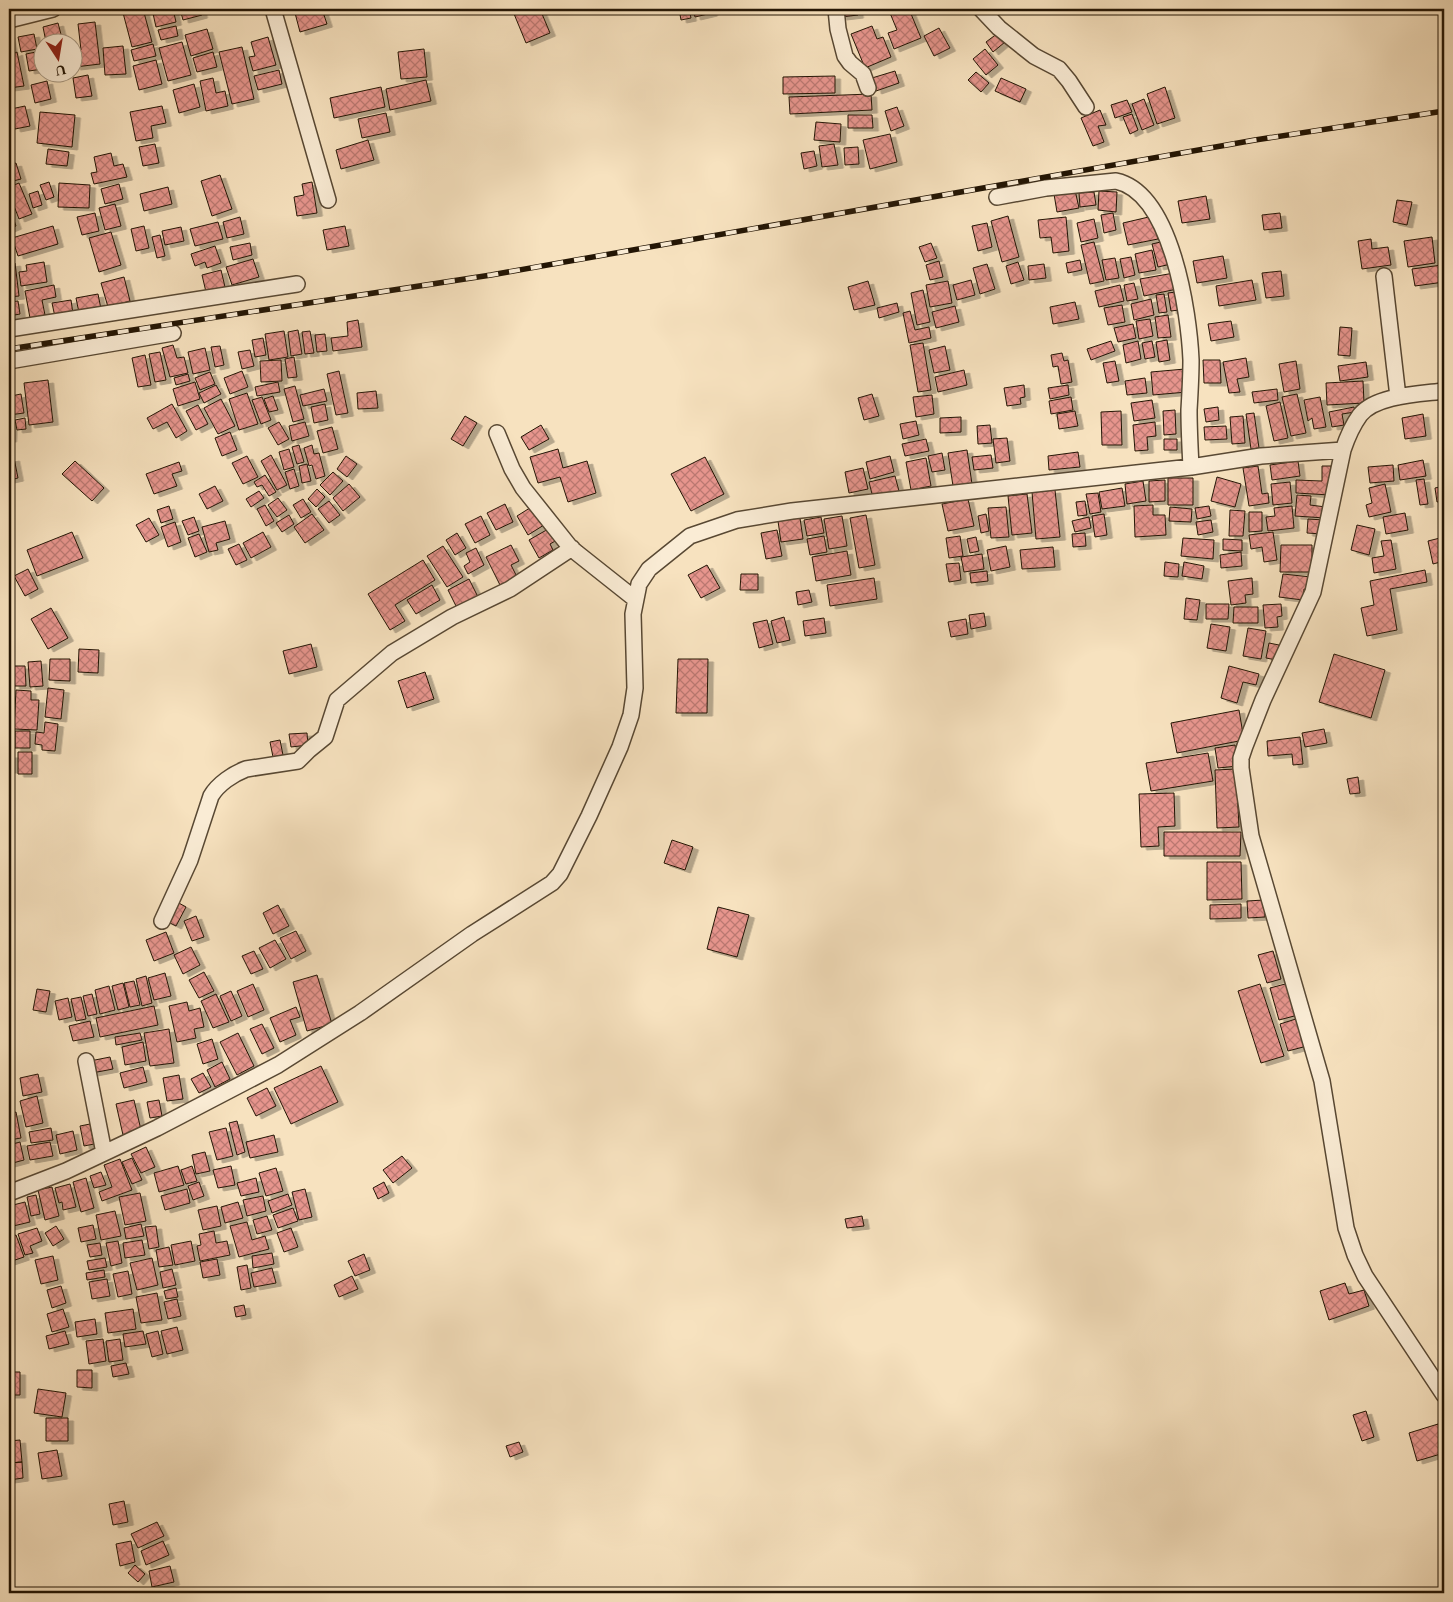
<svg xmlns="http://www.w3.org/2000/svg" width="1453" height="1602" font-family="'EB Garamond',serif">
<style>
.building{fill:url(#building-cross-hatch);stroke:#231504;filter:url(#shadow)}
.lines{fill:none;stroke-linecap:round;stroke-linejoin:round}
.minor-casing{stroke:#584833;stroke-width:18}
.minor{stroke:#faecd5;stroke-width:15}
.rail-casing{stroke:#231504;stroke-width:5.5}
.rail{stroke:#faecd5;stroke-width:4;stroke-dasharray:11;stroke-linecap:butt}
</style>
<defs>
<pattern id="building-cross-hatch" width="8" height="8" patternUnits="userSpaceOnUse" patternTransform="scale(1.25)"><rect width="8" height="8" fill="#e6958d"/><path d="M0 0l8 8M0 8l8-8" fill="none" stroke="#ba7871"/></pattern>
<filter id="shadow"><feDropShadow dx="5.5" dy="3" stdDeviation="0" flood-color="#0004"/></filter>
</defs>
<rect width="100%" height="100%" fill="#f7e2bf"/>
<filter id="stains"><feTurbulence type="fractalNoise" baseFrequency=".004" numOctaves="4"/><feColorMatrix values="0 0 0 0 .2 0 0 0 0 .09 0 0 0 0 .02 0 0 0 .5 -.17"/></filter>
<radialGradient id="worn" r=".72"><stop offset=".6" stop-color="#630" stop-opacity="0"/><stop offset="1" stop-color="#630" stop-opacity=".3"/></radialGradient>
<!-- building -->
<path class="building" d="M 122,9 L 143,9 L 152,42 L 132,47 Z
M 152,9 L 173,9 L 176,22 L 156,27 Z
M 180,9 L 201,9 L 202,15 L 183,20 Z
M 311,9 L 322,9 L 327,24 L 300,32 L 295,13 Z
M 512,9 L 540,9 L 550,33 L 526,43 Z
M 679,9 L 689,9 L 691,18 L 681,20 Z
M 693,9 L 711,9 L 712,13 L 695,17 Z
M 840,9 L 857,9 L 858,15 L 841,17 Z
M 902,9 L 909,9 L 921,38 L 894,49 L 888,33 L 897,30 L 890,13 Z
M 95,22 L 100,64 L 75,67 L 73,50 L 81,50 L 78,24 Z
M 58,23 L 63,42 L 46,42 L 43,27 Z
M 176,26 L 178,36 L 161,40 L 158,30 Z
M 872,26 L 877,39 L 883,37 L 891,57 L 865,68 L 851,34 Z
M 939,28 L 950,48 L 934,56 L 924,36 Z
M 207,29 L 213,49 L 191,56 L 185,35 Z
M 998,33 L 1005,42 L 993,52 L 986,42 Z
M 34,34 L 37,49 L 21,52 L 18,37 Z
M 9,35 L 13,54 L 17,52 L 24,86 L 9,88 Z
M 268,37 L 276,65 L 253,71 L 249,57 L 255,56 L 251,42 Z
M 182,42 L 191,75 L 168,81 L 159,48 Z
M 153,44 L 156,56 L 134,61 L 131,50 Z
M 123,46 L 126,74 L 105,75 L 103,48 Z
M 242,47 L 254,99 L 232,104 L 219,52 Z
M 424,49 L 427,77 L 401,79 L 398,52 Z
M 985,49 L 998,65 L 986,75 L 973,59 Z
M 41,51 L 42,69 L 29,71 L 26,54 Z
M 213,52 L 217,67 L 197,72 L 193,58 Z
M 156,60 L 162,84 L 139,90 L 133,66 Z
M 279,70 L 282,84 L 258,90 L 254,76 Z
M 895,71 L 899,83 L 876,91 L 872,78 Z
M 976,72 L 989,83 L 981,92 L 968,80 Z
M 88,75 L 92,96 L 76,98 L 73,78 Z
M 835,76 L 835,93 L 783,94 L 783,77 Z
M 213,78 L 216,93 L 225,91 L 228,106 L 206,111 L 200,81 Z
M 1001,78 L 1026,89 L 1020,102 L 995,91 Z
M 426,80 L 431,101 L 390,110 L 386,89 Z
M 47,81 L 51,99 L 35,103 L 31,85 Z
M 194,84 L 200,107 L 179,113 L 173,90 Z
M 381,87 L 385,107 L 334,118 L 330,98 Z
M 1165,87 L 1175,118 L 1157,124 L 1147,94 Z
M 871,94 L 872,110 L 790,114 L 789,97 Z
M 1144,99 L 1154,125 L 1142,130 L 1132,104 Z
M 1127,100 L 1132,112 L 1115,118 L 1111,105 Z
M 25,106 L 30,126 L 15,129 L 11,109 Z
M 162,106 L 166,123 L 151,126 L 153,138 L 136,141 L 130,112 Z
M 897,107 L 904,126 L 891,131 L 885,111 Z
M 1100,110 L 1106,125 L 1098,126 L 1104,142 L 1093,146 L 1081,118 Z
M 40,112 L 75,115 L 72,147 L 37,143 Z
M 386,113 L 390,132 L 362,138 L 358,119 Z
M 1132,114 L 1138,130 L 1130,134 L 1123,117 Z
M 848,115 L 872,115 L 873,128 L 848,128 Z
M 816,122 L 841,124 L 840,142 L 814,140 Z
M 890,134 L 897,162 L 870,169 L 863,140 Z
M 368,140 L 374,160 L 341,169 L 336,150 Z
M 155,144 L 159,163 L 143,166 L 139,147 Z
M 834,144 L 838,165 L 822,167 L 819,146 Z
M 858,147 L 859,164 L 845,165 L 844,148 Z
M 48,149 L 69,152 L 67,166 L 46,164 Z
M 814,151 L 817,166 L 804,169 L 801,153 Z
M 111,153 L 114,166 L 123,164 L 127,177 L 94,184 L 91,173 L 97,172 L 94,157 Z
M 16,163 L 21,179 L 9,182 L 9,165 Z
M 220,175 L 232,209 L 212,216 L 201,181 Z
M 49,182 L 54,197 L 46,200 L 40,185 Z
M 312,182 L 317,213 L 297,216 L 294,197 L 304,195 L 302,184 Z
M 19,183 L 32,214 L 19,219 L 9,193 L 9,187 Z
M 59,183 L 90,185 L 89,208 L 58,207 Z
M 119,184 L 123,199 L 105,204 L 101,189 Z
M 168,187 L 172,204 L 144,211 L 140,194 Z
M 1075,190 L 1079,208 L 1057,212 L 1054,194 Z
M 38,191 L 42,205 L 33,208 L 29,194 Z
M 1099,191 L 1117,192 L 1116,212 L 1098,210 Z
M 1094,192 L 1096,205 L 1080,207 L 1079,193 Z
M 1206,196 L 1210,219 L 1182,223 L 1178,201 Z
M 1397,200 L 1412,202 L 1407,225 L 1393,222 Z
M 115,204 L 121,226 L 105,230 L 99,208 Z
M 9,206 L 16,226 L 9,229 Z
M 95,213 L 99,231 L 82,235 L 77,217 Z
M 1113,213 L 1116,230 L 1104,233 L 1101,215 Z
M 1280,213 L 1282,228 L 1264,230 L 1262,215 Z
M 1008,216 L 1019,257 L 1002,262 L 991,221 Z
M 1153,216 L 1158,239 L 1128,245 L 1123,223 Z
M 240,217 L 244,234 L 227,238 L 223,222 Z
M 1066,217 L 1069,251 L 1053,253 L 1051,237 L 1040,238 L 1038,220 Z
M 1094,219 L 1098,238 L 1081,242 L 1077,223 Z
M 218,222 L 223,239 L 195,246 L 190,229 Z
M 987,223 L 992,247 L 978,251 L 972,226 Z
M 53,226 L 58,244 L 18,256 L 12,238 Z
M 144,226 L 149,248 L 136,251 L 131,229 Z
M 345,226 L 349,246 L 327,250 L 323,230 Z
M 181,227 L 184,241 L 165,245 L 162,231 Z
M 111,232 L 121,265 L 99,272 L 89,238 Z
M 160,235 L 165,256 L 157,258 L 152,237 Z
M 1432,237 L 1435,263 L 1408,267 L 1404,241 Z
M 1371,239 L 1372,249 L 1388,247 L 1391,265 L 1362,269 L 1358,241 Z
M 1165,241 L 1171,264 L 1158,267 L 1152,244 Z
M 1094,242 L 1104,281 L 1090,284 L 1081,245 Z
M 250,243 L 252,255 L 233,260 L 230,247 Z
M 931,243 L 937,258 L 925,262 L 919,247 Z
M 215,246 L 221,263 L 207,268 L 205,262 L 195,266 L 191,254 Z
M 1152,250 L 1156,270 L 1139,273 L 1135,254 Z
M 1223,256 L 1227,278 L 1197,283 L 1193,261 Z
M 1131,257 L 1135,275 L 1124,278 L 1120,259 Z
M 1115,258 L 1119,278 L 1106,280 L 1102,260 Z
M 253,259 L 259,277 L 232,285 L 226,267 Z
M 1080,260 L 1082,270 L 1068,273 L 1066,263 Z
M 939,261 L 943,277 L 930,280 L 926,265 Z
M 44,262 L 47,282 L 21,286 L 19,272 L 27,271 L 26,265 Z
M 1018,262 L 1024,280 L 1011,284 L 1006,266 Z
M 15,263 L 19,296 L 9,297 L 9,264 Z
M 987,264 L 995,289 L 980,294 L 973,268 Z
M 1044,264 L 1046,278 L 1029,280 L 1028,266 Z
M 1442,265 L 1444,282 L 1415,286 L 1412,269 Z
M 221,270 L 225,287 L 206,292 L 202,275 Z
M 1281,271 L 1284,296 L 1266,298 L 1262,273 Z
M 1174,273 L 1177,289 L 1144,296 L 1140,279 Z
M 124,277 L 130,301 L 108,307 L 101,283 Z
M 971,280 L 975,295 L 957,300 L 953,285 Z
M 1252,280 L 1256,300 L 1219,306 L 1216,286 Z
M 868,281 L 875,305 L 854,310 L 848,287 Z
M 948,281 L 952,303 L 930,307 L 926,285 Z
M 1134,283 L 1138,299 L 1127,301 L 1124,285 Z
M 54,285 L 56,297 L 42,300 L 45,315 L 30,318 L 25,291 Z
M 1120,285 L 1124,301 L 1099,307 L 1095,291 Z
M 923,290 L 930,322 L 917,325 L 911,293 Z
M 1176,292 L 1179,310 L 1171,311 L 1168,293 Z
M 98,294 L 101,309 L 79,313 L 76,298 Z
M 1164,294 L 1167,312 L 1159,313 L 1156,295 Z
M 1151,299 L 1154,315 L 1134,320 L 1131,304 Z
M 71,300 L 73,314 L 55,317 L 52,303 Z
M 18,301 L 20,314 L 9,316 L 9,302 Z
M 1075,302 L 1079,319 L 1053,324 L 1050,307 Z
M 897,303 L 899,312 L 879,318 L 877,308 Z
M 1122,305 L 1125,322 L 1108,325 L 1104,308 Z
M 955,306 L 959,322 L 936,328 L 932,312 Z
M 910,311 L 915,330 L 929,327 L 931,338 L 909,343 L 903,313 Z
M 1168,315 L 1171,337 L 1158,338 L 1155,317 Z
M 1150,319 L 1153,336 L 1139,339 L 1136,321 Z
M 358,320 L 362,347 L 333,351 L 331,338 L 348,336 L 347,322 Z
M 1231,321 L 1234,337 L 1211,341 L 1208,324 Z
M 1133,324 L 1136,338 L 1118,342 L 1114,328 Z
M 1340,327 L 1352,328 L 1350,356 L 1338,355 Z
M 298,330 L 302,354 L 291,356 L 288,332 Z
M 284,331 L 288,357 L 269,360 L 265,334 Z
M 310,331 L 314,353 L 305,354 L 302,332 Z
M 325,334 L 327,351 L 317,352 L 315,335 Z
M 263,338 L 266,355 L 255,357 L 252,340 Z
M 1167,340 L 1170,360 L 1159,362 L 1156,342 Z
M 1111,341 L 1115,351 L 1091,360 L 1087,349 Z
M 1138,341 L 1141,359 L 1126,363 L 1123,345 Z
M 1152,341 L 1155,357 L 1145,359 L 1142,343 Z
M 923,343 L 931,390 L 918,392 L 910,345 Z
M 173,345 L 177,358 L 184,357 L 188,373 L 170,377 L 162,348 Z
M 220,346 L 224,365 L 215,367 L 211,347 Z
M 945,346 L 950,370 L 934,373 L 929,350 Z
M 205,348 L 210,370 L 193,374 L 188,352 Z
M 250,350 L 254,366 L 242,369 L 238,352 Z
M 160,352 L 166,380 L 155,382 L 149,354 Z
M 1062,353 L 1064,361 L 1068,360 L 1072,382 L 1061,384 L 1058,366 L 1053,367 L 1051,355 Z
M 145,355 L 151,385 L 138,387 L 132,358 Z
M 294,357 L 297,377 L 288,378 L 285,359 Z
M 1246,358 L 1249,377 L 1237,379 L 1240,392 L 1229,393 L 1223,362 Z
M 281,360 L 282,381 L 261,382 L 260,361 Z
M 1203,360 L 1220,360 L 1221,383 L 1204,383 Z
M 1115,361 L 1119,381 L 1107,383 L 1103,363 Z
M 1296,361 L 1300,389 L 1284,392 L 1279,364 Z
M 1366,362 L 1368,377 L 1340,381 L 1338,366 Z
M 1185,369 L 1187,392 L 1153,395 L 1151,372 Z
M 964,370 L 967,385 L 938,392 L 935,377 Z
M 242,371 L 248,387 L 230,394 L 224,378 Z
M 339,371 L 348,413 L 336,415 L 327,374 Z
M 210,372 L 215,384 L 200,390 L 195,378 Z
M 188,374 L 190,381 L 176,385 L 174,378 Z
M 1145,378 L 1147,393 L 1127,395 L 1125,381 Z
M 48,380 L 53,422 L 29,425 L 24,383 Z
M 1363,381 L 1364,403 L 1327,405 L 1326,383 Z
M 195,382 L 200,399 L 178,406 L 173,389 Z
M 278,382 L 280,392 L 257,396 L 255,387 Z
M 216,385 L 221,394 L 204,403 L 199,393 Z
M 1024,385 L 1025,397 L 1020,398 L 1021,404 L 1007,406 L 1004,388 Z
M 1068,385 L 1069,395 L 1050,399 L 1048,388 Z
M 295,386 L 304,419 L 293,422 L 284,389 Z
M 324,389 L 327,401 L 303,406 L 300,395 Z
M 1277,389 L 1278,400 L 1254,403 L 1252,392 Z
M 376,391 L 378,408 L 358,409 L 357,393 Z
M 247,393 L 258,424 L 239,430 L 229,399 Z
M 21,394 L 24,413 L 9,415 L 9,405 L 13,405 L 11,396 Z
M 872,394 L 879,416 L 864,420 L 858,398 Z
M 1297,394 L 1306,433 L 1291,436 L 1282,397 Z
M 932,395 L 934,414 L 916,417 L 913,397 Z
M 273,396 L 278,410 L 269,412 L 264,399 Z
M 262,397 L 271,420 L 261,424 L 252,400 Z
M 1071,397 L 1073,410 L 1051,414 L 1049,401 Z
M 1320,397 L 1326,427 L 1314,429 L 1312,418 L 1308,421 L 1304,400 Z
M 221,399 L 235,426 L 218,434 L 204,408 Z
M 1152,400 L 1155,418 L 1134,421 L 1131,403 Z
M 1280,402 L 1288,438 L 1274,441 L 1266,406 Z
M 172,404 L 187,431 L 176,438 L 167,422 L 153,429 L 147,418 Z
M 325,404 L 328,420 L 314,423 L 311,407 Z
M 198,405 L 208,424 L 196,430 L 186,411 Z
M 1218,407 L 1219,420 L 1206,422 L 1204,409 Z
M 1354,407 L 1355,412 L 1342,414 L 1344,425 L 1332,427 L 1329,412 Z
M 1175,410 L 1176,434 L 1164,435 L 1163,411 Z
M 1075,411 L 1078,426 L 1059,429 L 1057,414 Z
M 1121,411 L 1122,445 L 1102,445 L 1101,412 Z
M 1254,413 L 1259,448 L 1251,449 L 1246,414 Z
M 1423,414 L 1426,436 L 1405,439 L 1402,418 Z
M 465,416 L 477,423 L 463,446 L 451,439 Z
M 1243,416 L 1245,443 L 1232,444 L 1230,417 Z
M 961,417 L 961,432 L 940,433 L 940,418 Z
M 25,418 L 26,429 L 17,430 L 15,420 Z
M 9,420 L 12,421 L 11,439 L 9,439 Z
M 916,421 L 919,435 L 903,439 L 900,424 Z
M 279,422 L 289,439 L 278,445 L 268,428 Z
M 305,422 L 309,436 L 292,441 L 289,426 Z
M 1155,422 L 1156,436 L 1147,437 L 1148,450 L 1135,451 L 1133,425 Z
M 541,425 L 549,439 L 529,450 L 521,437 Z
M 990,425 L 992,443 L 978,444 L 977,426 Z
M 1226,426 L 1227,439 L 1205,440 L 1204,427 Z
M 332,427 L 338,449 L 323,453 L 317,431 Z
M 230,432 L 237,450 L 222,456 L 215,438 Z
M 1439,437 L 1444,437 L 1444,466 L 1442,466 Z
M 1007,438 L 1010,461 L 996,463 L 993,439 Z
M 926,439 L 929,451 L 905,456 L 902,444 Z
M 1164,439 L 1177,439 L 1177,450 L 1164,450 Z
M 299,445 L 304,462 L 297,464 L 292,447 Z
M 312,445 L 314,454 L 319,453 L 325,476 L 316,479 L 312,465 L 309,466 L 304,448 Z
M 289,449 L 294,467 L 284,470 L 279,452 Z
M 558,449 L 563,468 L 587,461 L 596,493 L 568,502 L 560,477 L 538,483 L 530,457 Z
M 967,450 L 972,484 L 953,486 L 948,453 Z
M 1078,452 L 1080,467 L 1049,470 L 1048,456 Z
M 942,453 L 945,470 L 932,472 L 928,456 Z
M 271,455 L 287,485 L 277,490 L 261,461 Z
M 991,455 L 993,468 L 974,470 L 972,457 Z
M 247,456 L 258,477 L 243,484 L 232,463 Z
M 346,456 L 357,464 L 347,477 L 337,469 Z
M 890,456 L 894,472 L 870,479 L 866,462 Z
M 705,457 L 724,494 L 691,511 L 671,474 Z
M 14,458 L 18,478 L 9,480 L 9,459 Z
M 926,458 L 931,486 L 911,490 L 906,462 Z
M 1423,460 L 1426,476 L 1400,480 L 1398,465 Z
M 75,461 L 104,488 L 92,501 L 62,474 Z
M 1298,461 L 1300,476 L 1272,480 L 1270,465 Z
M 179,462 L 182,471 L 172,474 L 177,486 L 154,494 L 146,474 Z
M 307,464 L 311,481 L 302,483 L 299,466 Z
M 1393,465 L 1394,481 L 1370,483 L 1368,467 Z
M 1258,466 L 1262,494 L 1268,493 L 1269,503 L 1249,506 L 1243,468 Z
M 1322,466 L 1331,466 L 1330,495 L 1296,493 L 1296,480 L 1322,481 Z
M 863,468 L 868,489 L 849,493 L 845,472 Z
M 294,469 L 299,486 L 290,489 L 285,472 Z
M 333,472 L 343,481 L 330,495 L 320,485 Z
M 265,475 L 276,492 L 269,496 L 262,485 L 257,487 L 254,482 Z
M 895,476 L 899,491 L 873,498 L 869,482 Z
M 1217,477 L 1241,484 L 1235,507 L 1211,501 Z
M 1168,478 L 1193,478 L 1193,505 L 1168,505 Z
M 1424,479 L 1428,504 L 1420,505 L 1416,480 Z
M 1165,480 L 1165,501 L 1149,502 L 1149,481 Z
M 1143,481 L 1146,501 L 1127,504 L 1125,484 Z
M 1290,482 L 1292,503 L 1273,505 L 1271,484 Z
M 349,484 L 360,497 L 343,511 L 333,498 Z
M 1385,484 L 1391,512 L 1369,517 L 1366,505 L 1372,503 L 1369,488 Z
M 215,486 L 223,501 L 207,509 L 199,494 Z
M 1444,486 L 1444,501 L 1437,502 L 1435,488 Z
M 1122,488 L 1125,506 L 1102,509 L 1099,492 Z
M 317,489 L 325,497 L 316,507 L 308,499 Z
M 1055,490 L 1060,537 L 1036,539 L 1032,492 Z
M 259,491 L 264,498 L 251,507 L 246,499 Z
M 1098,493 L 1101,512 L 1090,514 L 1086,494 Z
M 1027,494 L 1032,533 L 1012,535 L 1008,496 Z
M 1297,495 L 1311,496 L 1310,505 L 1326,507 L 1325,518 L 1295,516 Z
M 278,498 L 287,510 L 277,517 L 268,505 Z
M 303,499 L 311,512 L 301,518 L 293,505 Z
M 968,499 L 974,526 L 948,531 L 942,504 Z
M 329,501 L 340,515 L 329,523 L 318,509 Z
M 1085,501 L 1087,515 L 1078,516 L 1076,502 Z
M 505,504 L 513,522 L 496,530 L 487,513 Z
M 265,505 L 274,521 L 266,526 L 257,509 Z
M 1153,505 L 1153,515 L 1165,515 L 1166,535 L 1135,537 L 1134,506 Z
M 169,506 L 173,519 L 161,523 L 157,510 Z
M 533,506 L 544,525 L 528,535 L 517,516 Z
M 1209,506 L 1211,516 L 1197,519 L 1195,508 Z
M 1292,506 L 1294,528 L 1268,531 L 1266,517 L 1275,516 L 1274,508 Z
M 1006,507 L 1009,537 L 991,538 L 988,508 Z
M 1170,507 L 1192,509 L 1191,522 L 1169,521 Z
M 1230,510 L 1245,511 L 1243,536 L 1229,536 Z
M 1249,512 L 1262,512 L 1262,531 L 1249,532 Z
M 1405,513 L 1408,530 L 1386,534 L 1383,517 Z
M 312,514 L 324,530 L 305,543 L 294,527 Z
M 986,514 L 989,531 L 981,533 L 978,516 Z
M 1104,514 L 1107,535 L 1095,537 L 1092,516 Z
M 289,515 L 294,524 L 282,532 L 276,523 Z
M 866,515 L 875,565 L 859,568 L 850,518 Z
M 481,516 L 490,535 L 475,543 L 465,524 Z
M 842,516 L 847,546 L 829,549 L 824,519 Z
M 194,517 L 199,531 L 188,535 L 182,521 Z
M 821,517 L 824,533 L 807,536 L 804,520 Z
M 1089,517 L 1091,528 L 1075,532 L 1072,521 Z
M 149,518 L 159,535 L 146,542 L 136,525 Z
M 800,518 L 803,539 L 781,542 L 778,521 Z
M 1308,519 L 1324,520 L 1322,534 L 1307,533 Z
M 1211,520 L 1213,532 L 1198,535 L 1196,522 Z
M 225,521 L 230,539 L 216,543 L 218,550 L 209,552 L 202,527 Z
M 175,522 L 181,542 L 168,547 L 161,527 Z
M 1357,525 L 1375,529 L 1369,555 L 1351,550 Z
M 550,528 L 557,540 L 550,544 L 553,550 L 539,558 L 529,540 Z
M 777,530 L 782,556 L 766,559 L 761,533 Z
M 72,532 L 83,558 L 37,576 L 27,550 Z
M 263,532 L 271,547 L 251,558 L 243,543 Z
M 1273,532 L 1277,560 L 1264,562 L 1262,547 L 1251,549 L 1249,535 Z
M 457,533 L 466,548 L 455,555 L 446,540 Z
M 1085,533 L 1086,546 L 1073,547 L 1072,534 Z
M 199,534 L 207,552 L 195,557 L 188,538 Z
M 824,536 L 827,552 L 810,555 L 807,539 Z
M 960,536 L 963,556 L 949,558 L 946,538 Z
M 976,537 L 979,551 L 970,553 L 967,539 Z
M 1183,538 L 1214,540 L 1213,559 L 1181,556 Z
M 1440,538 L 1444,561 L 1433,564 L 1428,541 Z
M 1223,539 L 1242,540 L 1242,551 L 1223,550 Z
M 1391,540 L 1396,569 L 1374,573 L 1372,558 L 1384,556 L 1381,541 Z
M 239,544 L 247,560 L 236,565 L 228,549 Z
M 511,545 L 519,561 L 511,565 L 517,577 L 500,585 L 486,557 Z
M 1281,545 L 1312,545 L 1312,572 L 1280,572 Z
M 443,546 L 463,577 L 447,587 L 427,556 Z
M 1006,546 L 1010,567 L 991,571 L 987,550 Z
M 1053,547 L 1055,567 L 1022,569 L 1020,550 Z
M 476,548 L 484,565 L 468,574 L 464,566 L 470,562 L 466,553 Z
M 847,551 L 851,575 L 816,581 L 812,557 Z
M 1241,552 L 1242,566 L 1221,568 L 1220,555 Z
M 982,554 L 984,569 L 964,572 L 961,557 Z
M 423,560 L 435,580 L 395,605 L 405,621 L 390,630 L 368,594 Z
M 1165,562 L 1179,564 L 1178,577 L 1164,576 Z
M 1184,562 L 1204,566 L 1202,579 L 1182,576 Z
M 959,563 L 961,580 L 949,582 L 946,564 Z
M 707,565 L 720,588 L 701,598 L 688,575 Z
M 28,569 L 38,589 L 25,596 L 14,576 Z
M 1425,570 L 1427,582 L 1390,589 L 1397,630 L 1367,636 L 1361,608 L 1374,605 L 1370,581 Z
M 987,571 L 988,581 L 971,583 L 970,573 Z
M 741,574 L 758,574 L 758,590 L 740,590 Z
M 1283,574 L 1311,577 L 1309,590 L 1304,589 L 1303,600 L 1279,597 Z
M 874,578 L 877,599 L 830,606 L 827,585 Z
M 1252,578 L 1253,594 L 1245,595 L 1246,603 L 1231,605 L 1228,581 Z
M 469,579 L 478,597 L 457,608 L 448,590 Z
M 432,585 L 440,600 L 416,614 L 407,600 Z
M 809,590 L 812,602 L 798,605 L 796,592 Z
M 1186,598 L 1200,600 L 1197,620 L 1184,619 Z
M 1206,604 L 1229,604 L 1228,619 L 1206,619 Z
M 1281,604 L 1282,616 L 1277,617 L 1278,627 L 1265,628 L 1263,605 Z
M 1234,607 L 1258,607 L 1258,623 L 1233,623 Z
M 51,608 L 68,638 L 48,649 L 31,619 Z
M 984,613 L 986,626 L 971,629 L 969,615 Z
M 784,617 L 790,640 L 777,643 L 771,621 Z
M 824,618 L 826,633 L 805,636 L 803,621 Z
M 966,619 L 968,634 L 951,637 L 948,622 Z
M 767,620 L 773,644 L 759,648 L 753,623 Z
M 1211,624 L 1230,627 L 1226,651 L 1207,648 Z
M 1248,628 L 1266,631 L 1261,659 L 1243,656 Z
M 1269,643 L 1279,645 L 1276,660 L 1266,658 Z
M 311,644 L 317,667 L 289,674 L 283,651 Z
M 79,649 L 99,650 L 98,673 L 78,672 Z
M 1334,654 L 1385,670 L 1371,718 L 1319,702 Z
M 50,659 L 70,659 L 70,681 L 49,680 Z
M 678,659 L 708,659 L 707,713 L 676,713 Z
M 41,661 L 43,686 L 30,687 L 28,662 Z
M 13,666 L 25,666 L 26,686 L 14,686 Z
M 1229,666 L 1259,674 L 1256,685 L 1243,682 L 1237,703 L 1221,698 Z
M 425,672 L 434,699 L 407,708 L 398,681 Z
M 48,688 L 64,690 L 61,719 L 45,717 Z
M 16,690 L 31,691 L 31,700 L 39,700 L 37,730 L 14,729 Z
M 9,703 L 12,703 L 12,717 L 9,717 Z
M 1239,710 L 1244,740 L 1177,753 L 1171,723 Z
M 45,722 L 58,724 L 55,751 L 42,750 L 42,745 L 35,744 L 36,732 L 44,733 Z
M 1324,729 L 1327,743 L 1305,747 L 1302,733 Z
M 15,731 L 30,731 L 30,748 L 15,748 Z
M 307,733 L 308,745 L 291,747 L 289,734 Z
M 1300,737 L 1303,764 L 1293,765 L 1292,754 L 1268,756 L 1267,741 Z
M 280,740 L 283,755 L 273,757 L 270,742 Z
M 1235,745 L 1238,766 L 1218,768 L 1215,748 Z
M 18,752 L 32,752 L 32,774 L 18,774 Z
M 1208,753 L 1213,781 L 1151,791 L 1146,763 Z
M 9,755 L 13,755 L 13,770 L 9,770 Z
M 1236,769 L 1239,827 L 1217,828 L 1215,770 Z
M 1358,777 L 1360,793 L 1350,794 L 1347,779 Z
M 1174,793 L 1175,826 L 1158,827 L 1159,846 L 1141,847 L 1139,794 Z
M 1164,832 L 1241,832 L 1240,856 L 1164,856 Z
M 672,840 L 693,847 L 685,870 L 664,863 Z
M 1207,862 L 1241,862 L 1242,899 L 1207,900 Z
M 1264,900 L 1265,917 L 1248,918 L 1247,901 Z
M 177,902 L 186,907 L 176,926 L 166,921 Z
M 1241,904 L 1241,918 L 1210,919 L 1210,905 Z
M 278,905 L 289,926 L 273,934 L 263,913 Z
M 718,907 L 749,915 L 737,957 L 707,949 Z
M 196,916 L 204,937 L 192,941 L 184,921 Z
M 296,931 L 306,951 L 291,959 L 280,938 Z
M 166,932 L 174,953 L 154,961 L 146,940 Z
M 275,940 L 286,959 L 270,968 L 259,948 Z
M 191,947 L 200,965 L 183,974 L 174,955 Z
M 254,951 L 263,969 L 251,974 L 242,956 Z
M 1273,951 L 1281,979 L 1267,983 L 1258,955 Z
M 204,972 L 214,991 L 199,998 L 189,980 Z
M 165,973 L 171,996 L 154,1000 L 148,978 Z
M 317,975 L 332,1024 L 307,1031 L 293,982 Z
M 146,976 L 152,1003 L 142,1006 L 136,979 Z
M 134,981 L 140,1005 L 130,1007 L 124,983 Z
M 123,983 L 129,1007 L 118,1010 L 112,986 Z
M 1289,983 L 1298,1015 L 1279,1020 L 1270,988 Z
M 253,984 L 264,1010 L 248,1017 L 237,991 Z
M 1260,984 L 1284,1056 L 1261,1063 L 1238,991 Z
M 109,986 L 115,1010 L 100,1014 L 95,990 Z
M 37,989 L 50,991 L 46,1012 L 33,1010 Z
M 231,991 L 242,1016 L 231,1021 L 220,996 Z
M 92,994 L 97,1014 L 88,1016 L 83,996 Z
M 216,994 L 229,1022 L 213,1028 L 201,1001 Z
M 81,997 L 86,1019 L 76,1021 L 71,999 Z
M 68,998 L 72,1017 L 59,1020 L 55,1001 Z
M 187,1002 L 189,1011 L 200,1008 L 204,1027 L 194,1029 L 196,1038 L 177,1042 L 169,1006 Z
M 154,1006 L 158,1025 L 100,1037 L 96,1018 Z
M 296,1007 L 300,1017 L 290,1020 L 296,1035 L 280,1042 L 270,1018 Z
M 1299,1018 L 1307,1046 L 1288,1051 L 1280,1024 Z
M 90,1021 L 94,1037 L 73,1041 L 69,1026 Z
M 262,1024 L 274,1048 L 262,1054 L 250,1029 Z
M 169,1029 L 174,1063 L 150,1066 L 144,1033 Z
M 140,1033 L 142,1040 L 116,1045 L 115,1037 Z
M 238,1033 L 254,1066 L 237,1075 L 220,1042 Z
M 212,1039 L 218,1059 L 203,1064 L 197,1044 Z
M 143,1042 L 146,1061 L 125,1065 L 122,1047 Z
M 110,1057 L 113,1069 L 92,1073 L 90,1061 Z
M 222,1062 L 230,1079 L 215,1087 L 207,1070 Z
M 321,1066 L 338,1102 L 291,1124 L 274,1088 Z
M 143,1067 L 147,1082 L 124,1088 L 120,1073 Z
M 203,1073 L 211,1087 L 199,1093 L 191,1079 Z
M 38,1074 L 42,1092 L 23,1096 L 20,1078 Z
M 179,1075 L 183,1099 L 167,1101 L 163,1078 Z
M 267,1088 L 276,1106 L 256,1116 L 247,1098 Z
M 37,1096 L 43,1123 L 26,1127 L 20,1101 Z
M 134,1100 L 141,1130 L 123,1135 L 116,1104 Z
M 159,1100 L 162,1116 L 150,1118 L 147,1102 Z
M 16,1112 L 21,1138 L 9,1140 L 9,1114 Z
M 237,1121 L 245,1152 L 237,1155 L 229,1123 Z
M 90,1124 L 94,1144 L 84,1146 L 80,1126 Z
M 51,1128 L 53,1140 L 31,1143 L 29,1132 Z
M 226,1128 L 233,1156 L 217,1160 L 209,1132 Z
M 73,1131 L 77,1150 L 60,1154 L 56,1135 Z
M 274,1135 L 278,1152 L 250,1158 L 246,1142 Z
M 20,1142 L 24,1160 L 9,1164 L 9,1145 Z
M 50,1142 L 53,1156 L 30,1160 L 27,1146 Z
M 146,1147 L 155,1167 L 141,1173 L 131,1154 Z
M 205,1152 L 210,1171 L 196,1174 L 192,1155 Z
M 402,1156 L 412,1168 L 393,1183 L 383,1170 Z
M 132,1158 L 142,1180 L 132,1184 L 122,1162 Z
M 120,1159 L 132,1190 L 102,1201 L 99,1192 L 112,1187 L 104,1165 Z
M 178,1166 L 184,1185 L 159,1192 L 154,1173 Z
M 192,1166 L 197,1181 L 186,1184 L 181,1170 Z
M 231,1166 L 235,1185 L 218,1188 L 213,1170 Z
M 276,1168 L 283,1191 L 266,1196 L 259,1173 Z
M 101,1172 L 106,1185 L 94,1188 L 90,1176 Z
M 86,1178 L 94,1208 L 81,1212 L 73,1182 Z
M 256,1178 L 259,1192 L 241,1196 L 237,1183 Z
M 199,1182 L 204,1196 L 193,1200 L 188,1186 Z
M 384,1182 L 389,1193 L 378,1199 L 373,1188 Z
M 70,1184 L 76,1207 L 63,1210 L 62,1202 L 59,1203 L 55,1188 Z
M 52,1187 L 59,1216 L 45,1220 L 38,1190 Z
M 187,1189 L 190,1203 L 165,1210 L 161,1196 Z
M 305,1189 L 312,1217 L 299,1220 L 292,1192 Z
M 140,1193 L 146,1221 L 125,1225 L 119,1197 Z
M 288,1194 L 292,1205 L 272,1213 L 268,1201 Z
M 36,1195 L 40,1214 L 31,1216 L 27,1197 Z
M 263,1196 L 266,1211 L 247,1216 L 243,1200 Z
M 25,1202 L 30,1222 L 9,1227 L 9,1206 Z
M 238,1202 L 243,1218 L 225,1223 L 221,1207 Z
M 217,1206 L 221,1226 L 203,1230 L 198,1210 Z
M 293,1208 L 298,1221 L 278,1228 L 273,1215 Z
M 115,1211 L 121,1236 L 101,1240 L 96,1215 Z
M 267,1216 L 272,1230 L 257,1234 L 253,1220 Z
M 862,1216 L 864,1226 L 847,1228 L 845,1219 Z
M 247,1222 L 252,1240 L 265,1236 L 269,1249 L 239,1257 L 230,1226 Z
M 141,1224 L 144,1236 L 126,1239 L 124,1228 Z
M 93,1225 L 96,1239 L 81,1242 L 78,1228 Z
M 56,1226 L 64,1239 L 53,1246 L 45,1233 Z
M 156,1226 L 159,1247 L 149,1249 L 145,1227 Z
M 37,1228 L 42,1241 L 30,1246 L 33,1253 L 25,1255 L 18,1234 Z
M 291,1228 L 298,1247 L 284,1252 L 277,1233 Z
M 214,1231 L 216,1243 L 227,1241 L 230,1255 L 200,1261 L 197,1246 L 201,1245 L 199,1234 Z
M 16,1235 L 24,1257 L 9,1262 L 9,1237 Z
M 142,1240 L 145,1255 L 125,1258 L 123,1243 Z
M 118,1241 L 122,1263 L 111,1266 L 106,1243 Z
M 191,1241 L 195,1261 L 175,1265 L 171,1245 Z
M 100,1243 L 102,1255 L 90,1257 L 87,1245 Z
M 169,1247 L 173,1265 L 159,1267 L 156,1250 Z
M 272,1253 L 274,1264 L 253,1268 L 252,1256 Z
M 364,1254 L 370,1270 L 355,1276 L 348,1261 Z
M 53,1256 L 58,1280 L 41,1284 L 35,1260 Z
M 105,1258 L 107,1267 L 89,1270 L 87,1261 Z
M 152,1258 L 158,1285 L 137,1290 L 130,1263 Z
M 217,1259 L 220,1275 L 203,1278 L 200,1262 Z
M 247,1265 L 251,1288 L 241,1290 L 237,1267 Z
M 272,1268 L 276,1283 L 254,1287 L 251,1273 Z
M 172,1269 L 176,1285 L 163,1288 L 160,1272 Z
M 104,1270 L 105,1277 L 87,1280 L 86,1273 Z
M 128,1271 L 132,1294 L 118,1297 L 113,1274 Z
M 352,1276 L 358,1289 L 339,1297 L 334,1285 Z
M 107,1279 L 110,1296 L 92,1299 L 89,1282 Z
M 1345,1283 L 1349,1294 L 1364,1290 L 1369,1306 L 1329,1320 L 1320,1291 Z
M 61,1286 L 66,1303 L 52,1308 L 47,1290 Z
M 176,1288 L 178,1297 L 166,1299 L 164,1291 Z
M 157,1293 L 162,1320 L 141,1323 L 136,1297 Z
M 177,1299 L 181,1316 L 168,1319 L 164,1302 Z
M 244,1305 L 246,1315 L 236,1317 L 234,1307 Z
M 63,1309 L 69,1327 L 52,1332 L 47,1314 Z
M 133,1309 L 136,1329 L 108,1333 L 105,1313 Z
M 95,1319 L 97,1334 L 77,1337 L 75,1322 Z
M 177,1327 L 183,1350 L 167,1354 L 161,1331 Z
M 65,1331 L 69,1344 L 49,1349 L 46,1336 Z
M 143,1331 L 146,1344 L 125,1347 L 123,1334 Z
M 158,1331 L 163,1354 L 152,1357 L 146,1334 Z
M 103,1339 L 106,1361 L 89,1364 L 86,1341 Z
M 120,1339 L 123,1360 L 109,1362 L 106,1341 Z
M 126,1363 L 129,1374 L 113,1377 L 111,1366 Z
M 77,1370 L 92,1370 L 92,1388 L 77,1387 Z
M 9,1372 L 20,1372 L 20,1395 L 9,1395 Z
M 38,1389 L 66,1393 L 62,1417 L 34,1413 Z
M 1366,1411 L 1374,1437 L 1362,1441 L 1353,1415 Z
M 46,1418 L 68,1418 L 68,1441 L 46,1441 Z
M 1438,1424 L 1444,1446 L 1444,1453 L 1417,1461 L 1409,1433 Z
M 20,1440 L 22,1462 L 9,1463 L 9,1441 Z
M 519,1442 L 523,1452 L 510,1457 L 506,1446 Z
M 57,1450 L 62,1476 L 42,1479 L 38,1453 Z
M 22,1462 L 23,1478 L 9,1480 L 9,1463 Z
M 124,1501 L 128,1522 L 113,1525 L 109,1504 Z
M 157,1522 L 164,1536 L 138,1548 L 131,1534 Z
M 131,1541 L 135,1562 L 120,1566 L 116,1544 Z
M 163,1541 L 169,1555 L 146,1565 L 141,1551 Z
M 135,1565 L 145,1574 L 138,1582 L 128,1573 Z
M 170,1566 L 174,1582 L 152,1587 L 149,1571 Z"/>
<g class="lines">
<!-- minor casing -->
<g class="minor-casing">
<path id="minor" d="M 273,9 L 328,200
M 836,9 L 838,29 L 845,56 L 850,63 L 863,74 L 868,88
M 981,9 L 999,28 L 1034,56 L 1059,69 L 1069,81 L 1086,107
M 9,20 L 53,9
M 997,197 L 1046,188 L 1116,181 C 1172,193 1189,313 1191,360 C 1191,377 1190,393 1189,410 C 1189,429 1190,448 1191,467
M 1384,276 L 1398,397
M 9,329 L 297,284
M 9,361 L 173,333
M 1444,391 C 1420,394 1376,395 1360,415 C 1352,426 1347,438 1343,450 L 1313,592 L 1263,700 L 1245,746 L 1241,758 L 1241,768 L 1251,836 L 1322,1081 L 1346,1228 L 1355,1255 L 1365,1276 L 1444,1395
M 497,433 L 512,469 L 523,488 L 570,547 L 577,553 L 635,599
M 162,921 L 190,860 L 211,796 C 218,784 233,774 246,769 L 298,761 L 309,750 L 325,737 L 337,700 L 392,653 L 452,617 L 510,589 L 572,548
M 86,1061 L 104,1153
M 9,1193 L 66,1171 L 157,1128 L 278,1065 L 360,1013 L 472,934 L 552,883 L 560,874 L 589,816 L 620,747 L 631,715 L 635,688 L 633,614 L 639,584 L 649,569 L 690,536 L 737,520 L 792,511 L 1191,467 L 1261,456 L 1343,450"/>
</g>
<!-- minor -->
<use href="#minor" class="minor"/>
<!-- rail casing -->
<g class="rail-casing">
<path id="rail" d="M 9,349 L 491,275 L 1255,140 L 1444,111"/>
</g>
<!-- rail -->
<use href="#rail" class="rail"/>
</g>
<!-- margin -->
<rect width="1453" height="1602" fill="none" stroke="#f7e2bf" stroke-width="30"/>
<rect x="10" y="10" width="1433" height="1582" fill="none" stroke="#231504" stroke-width="2.5"/>
<rect x="15" y="15" width="1423" height="1572" fill="none" stroke="#231504"/>
<!-- north arrow -->
<g transform="translate(58 58) rotate(168)"><circle r="24" fill="#faecd5" stroke="#a49681"/>
<path d="M0-4L9 19L0 12L-9 19Z" fill="#8f2418"/>
<text y="-8" font-size="14" font-weight="bold" text-anchor="middle" fill="#231504">U</text>
</g>
<rect width="100%" height="100%" filter="url(#stains)"/>
<rect width="100%" height="100%" fill="url(#worn)"/>
</svg>
